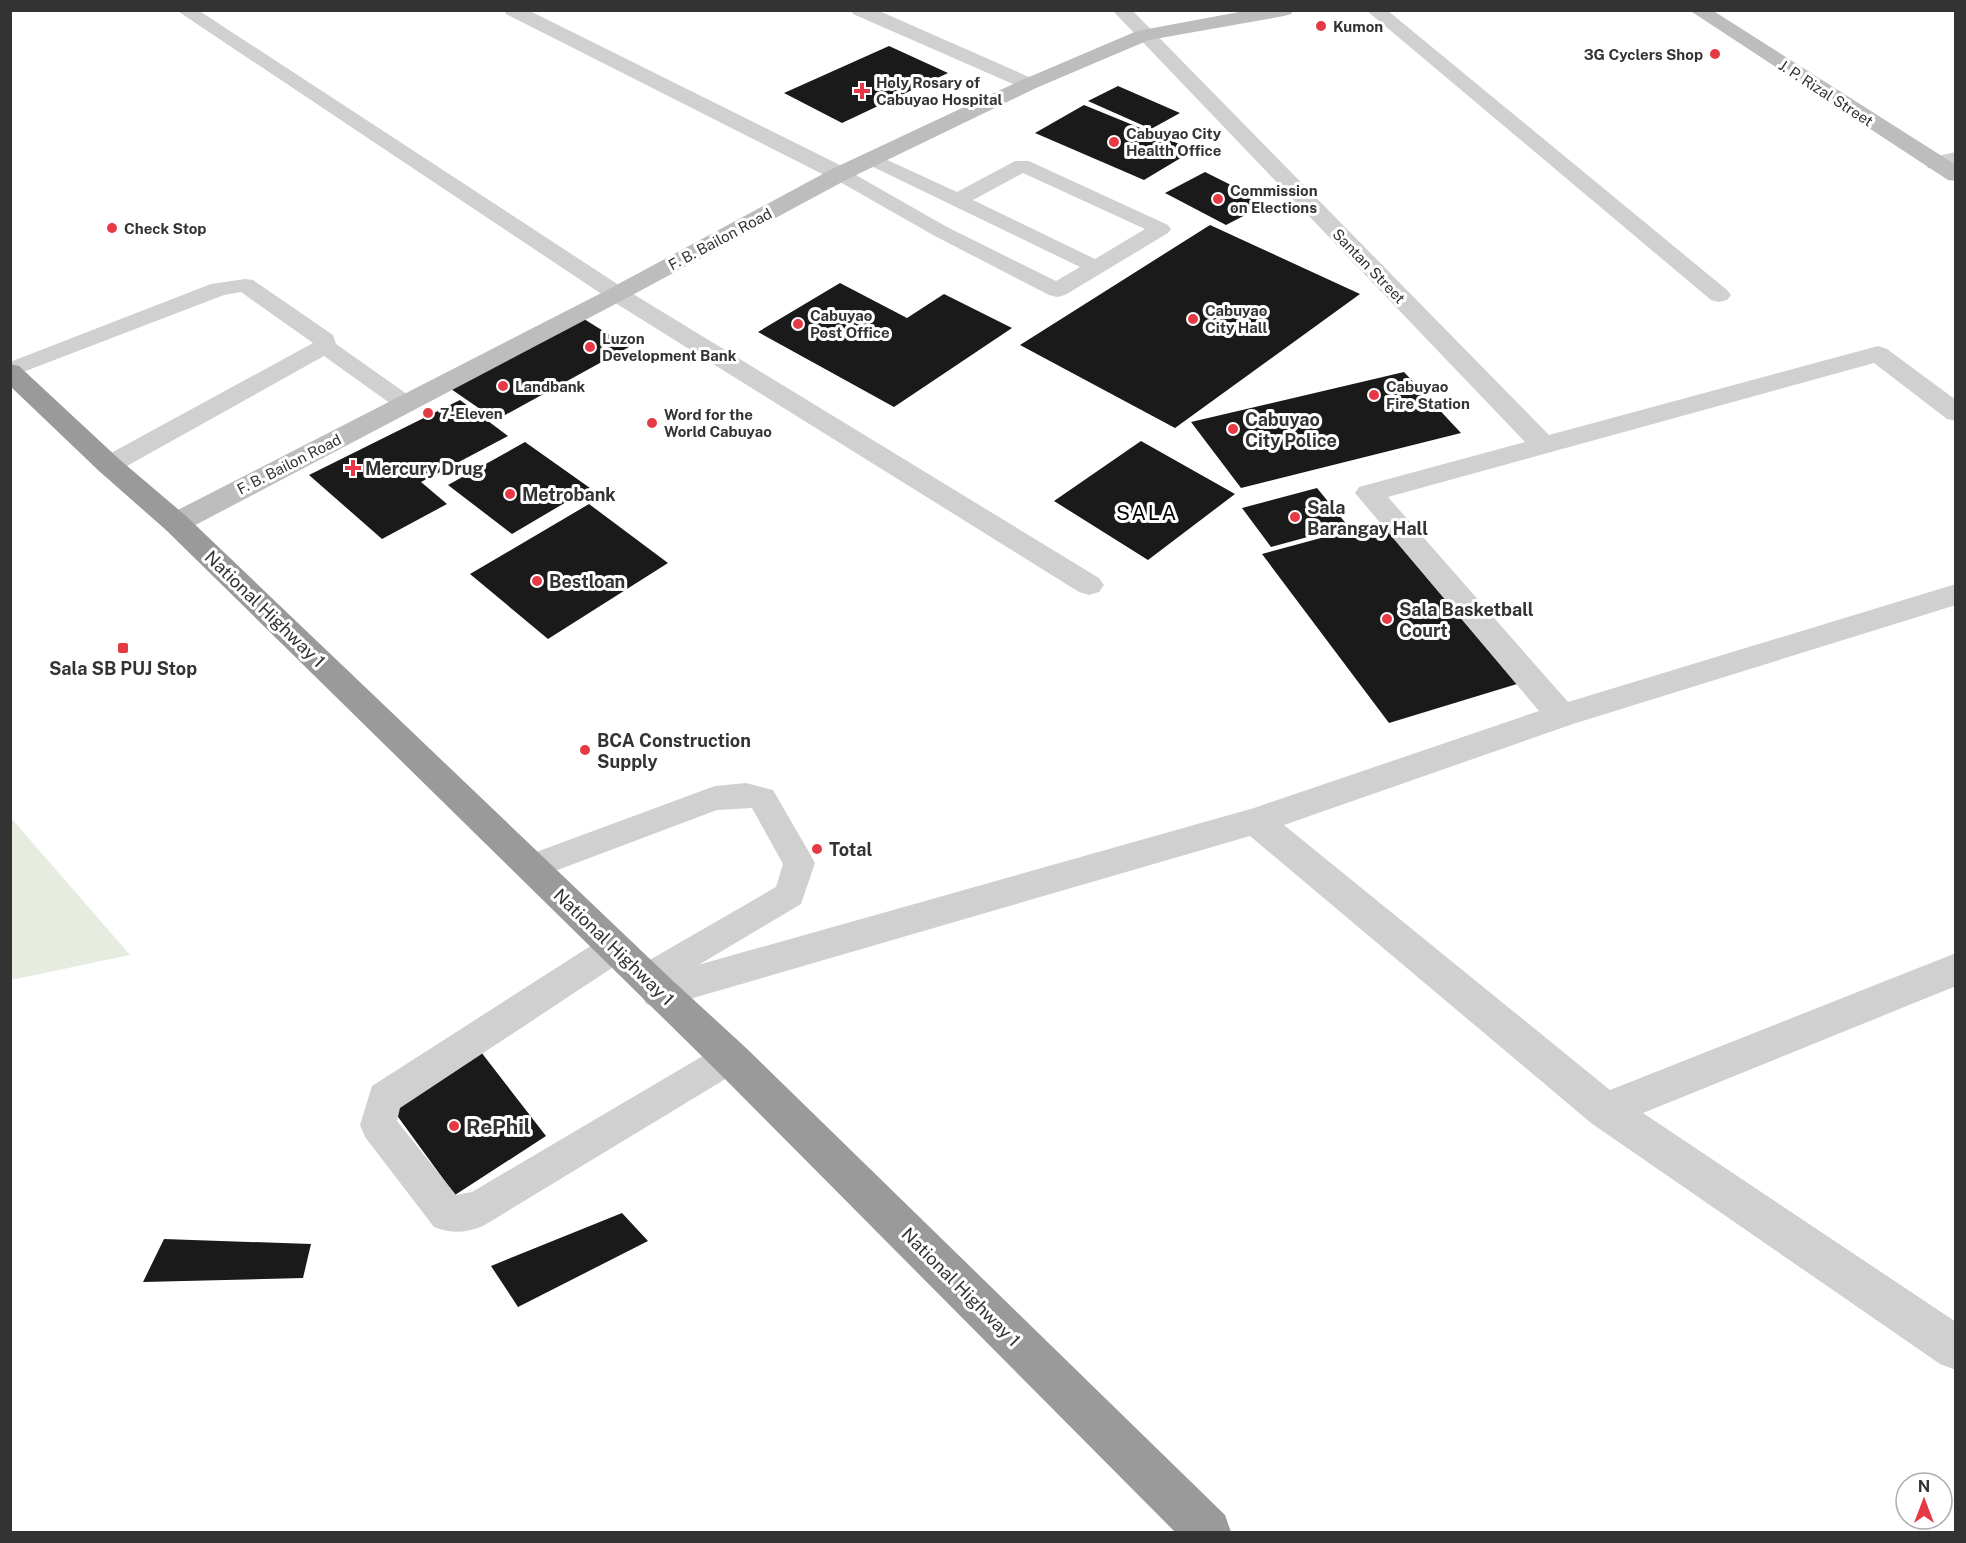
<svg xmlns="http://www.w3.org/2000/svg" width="1966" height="1543" font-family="'Public Sans',sans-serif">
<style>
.green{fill:#e6ecdf}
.building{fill:#1a1a1a}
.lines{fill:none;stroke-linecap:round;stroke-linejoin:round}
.lane{fill:#d0d0d0;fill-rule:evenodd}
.street{fill:#d0d0d0;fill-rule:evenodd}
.secondary{fill:#bdbdbd;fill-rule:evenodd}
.highway{fill:#9a9a9a;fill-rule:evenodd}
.poi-dot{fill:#e63946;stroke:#fff;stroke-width:2}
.labels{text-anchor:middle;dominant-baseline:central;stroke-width:6;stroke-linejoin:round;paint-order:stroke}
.far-poi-label{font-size:15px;font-weight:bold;fill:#333;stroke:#fff;text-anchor:start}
.far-street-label{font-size:15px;fill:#333;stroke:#fff}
.poi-label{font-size:18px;font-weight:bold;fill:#333;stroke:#fff;text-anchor:start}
.street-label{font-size:18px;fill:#333;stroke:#fff}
.quarter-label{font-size:21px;letter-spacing:1.5px;fill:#000;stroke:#fff}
.near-poi-label{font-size:21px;font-weight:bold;fill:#333;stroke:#fff;text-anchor:start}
</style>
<rect width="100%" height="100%" fill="#fff"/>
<!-- green -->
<path class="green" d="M 10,818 L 11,818 L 130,955 L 11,980 Z"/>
<!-- building -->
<path class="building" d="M 889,46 L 948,73 L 842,123 L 784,93 Z
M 1118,86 L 1180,113 L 1151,129 L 1088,101 Z
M 1084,105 L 1194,150 L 1144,180 L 1035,133 Z
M 1205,172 L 1271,205 L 1254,214 L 1251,212 L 1226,225 L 1165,193 Z
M 1210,225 L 1360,294 L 1175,428 L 1020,345 Z
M 840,283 L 907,318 L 944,294 L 1012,328 L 894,407 L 758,332 Z
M 584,319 L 629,347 L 496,420 L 451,389 Z
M 1404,372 L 1461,433 L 1241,488 L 1191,422 Z
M 460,400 L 508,436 L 421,482 L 447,504 L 382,539 L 309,475 Z
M 1141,441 L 1235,494 L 1148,560 L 1054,501 Z
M 525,442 L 590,488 L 512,534 L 448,485 Z
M 1317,488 L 1348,526 L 1271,547 L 1242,508 Z
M 589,504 L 668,563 L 548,639 L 470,574 Z
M 1380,522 L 1517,684 L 1389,723 L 1262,554 Z
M 481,1052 L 546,1136 L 455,1195 L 393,1110 Z
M 622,1213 L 648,1241 L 518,1307 L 491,1266 Z
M 164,1239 L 311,1244 L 303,1278 L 143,1282 Z"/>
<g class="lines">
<!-- lane -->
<path class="lane" d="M 872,153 L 957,192 L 1015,161 L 1029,161 L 1168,225 L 1171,229 L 1168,233 L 1065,295 L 1057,297 L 1049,295 L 933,235 L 833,178 L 830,174 L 833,170 L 847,170 L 947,227 L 1056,281 L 1080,267 L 865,163 L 862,159 L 865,155 ZM 1023,173 L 1145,229 L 1095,259 L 973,200 Z
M 245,279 L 253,280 L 333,335 L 336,344 L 414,399 L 418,404 L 414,409 L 406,411 L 398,409 L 324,356 L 118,471 L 109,473 L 100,471 L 97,465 L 100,459 L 313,343 L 241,292 L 224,295 L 10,377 L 10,362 L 211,284 Z
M 746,783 L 773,790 L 810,854 L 815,863 L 801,904 L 658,989 L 646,994 L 634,989 L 629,979 L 634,969 L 776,887 L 783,864 L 752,808 L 717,810 L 531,880 L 520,876 L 515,867 L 520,858 L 704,790 L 715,786 Z
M 615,934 L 627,938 L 632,948 L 627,958 L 400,1108 L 397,1121 L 456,1195 L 472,1192 L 718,1047 L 730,1042 L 742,1047 L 747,1058 L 742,1069 L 483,1226 C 466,1233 451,1234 434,1227 L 365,1137 L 360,1125 L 372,1086 L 603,938 Z"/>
<!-- street -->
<path class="street" d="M 176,10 L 198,10 L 625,289 L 1099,578 L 1104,585 L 1099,592 L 1089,595 L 1079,592 L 609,299 Z
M 504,10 L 528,10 L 848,169 L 851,174 L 848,179 L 840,181 L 832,179 L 506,14 Z
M 851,10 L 877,10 L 1036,80 L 1039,84 L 1036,88 L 1022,88 L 853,14 Z
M 1112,10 L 1132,10 L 1549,435 L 1878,346 L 1887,349 L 1956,400 L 1956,421 L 1947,419 L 1874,363 L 1388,497 L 1568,702 L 1956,584 L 1956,605 L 1573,724 L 1284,825 L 1610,1090 L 1956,953 L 1956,986 L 1643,1113 L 1956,1322 L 1956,1370 L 1940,1364 L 1591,1123 L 1250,836 L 659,1008 L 646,1004 L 640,992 L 646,980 L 659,976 L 1254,808 L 1539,711 L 1355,493 L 1359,487 L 1525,442 Z
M 1366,10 L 1387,10 L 1727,290 L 1731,295 L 1727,300 L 1719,302 L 1711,300 Z
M 1956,152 L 1956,165 L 1936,169 L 1928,168 L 1925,163 L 1928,158 Z"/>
<!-- secondary -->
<path class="secondary" d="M 1250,10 L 1293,10 L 1291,14 L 1284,16 L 1149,40 L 1036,88 L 848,179 L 625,299 L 186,530 L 176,532 L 166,530 L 162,523 L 166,516 L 609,289 L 832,169 L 1022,80 L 1137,31 Z
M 1689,10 L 1712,10 L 1956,165 L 1956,181 L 1948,180 Z"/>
<!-- highway -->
<path class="highway" d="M 10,364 L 19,366 L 119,459 L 186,516 L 672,980 L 744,1046 L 1225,1515 L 1231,1532 L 1175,1532 L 716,1070 L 166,530 L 99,471 L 10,386 Z"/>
</g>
<!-- markers -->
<g class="poi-dot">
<circle cx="1321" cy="26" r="6"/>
<circle cx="1715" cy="54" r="6"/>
<path d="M859 82h6v6h6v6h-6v6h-6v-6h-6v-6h6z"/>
<circle cx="1114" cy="142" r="6"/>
<circle cx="1218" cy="199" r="6"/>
<circle cx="112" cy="228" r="6"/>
<circle cx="1193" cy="319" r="6"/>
<circle cx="798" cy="324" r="6"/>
<circle cx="590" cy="347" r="6"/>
<circle cx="503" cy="386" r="6"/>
<circle cx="1374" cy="395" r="6"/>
<circle cx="428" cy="413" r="6"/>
<circle cx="652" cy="423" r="6"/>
<circle cx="1233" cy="429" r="6"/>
<path d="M350 459h6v6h6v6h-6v6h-6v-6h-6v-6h6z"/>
<circle cx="510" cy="494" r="6"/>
<circle cx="1295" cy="517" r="6"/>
<circle cx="537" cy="581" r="6"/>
<circle cx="1387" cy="619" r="6"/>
<rect x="117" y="642" width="12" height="12" rx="3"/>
<circle cx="585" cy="750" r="6"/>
<circle cx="817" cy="849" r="6"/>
<circle cx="454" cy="1126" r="6"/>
</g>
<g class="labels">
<!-- far-poi labels -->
<g class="far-poi-label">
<text x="1333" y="26">Kumon</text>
<text x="1703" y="54" text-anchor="end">3G Cyclers Shop</text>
<text x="876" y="82">Holy Rosary of<tspan x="876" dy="17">Cabuyao Hospital</tspan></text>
<text x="1126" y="133">Cabuyao City<tspan x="1126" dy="17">Health Office</tspan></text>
<text x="1230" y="190">Commission<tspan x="1230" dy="17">on Elections</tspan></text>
<text x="124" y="228">Check Stop</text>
<text x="1205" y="310">Cabuyao<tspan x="1205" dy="17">City Hall</tspan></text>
<text x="810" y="315">Cabuyao<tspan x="810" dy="17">Post Office</tspan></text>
<text x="602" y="338">Luzon<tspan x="602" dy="17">Development Bank</tspan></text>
<text x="515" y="386">Landbank</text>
<text x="1386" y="386">Cabuyao<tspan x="1386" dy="17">Fire Station</tspan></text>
<text x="440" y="413">7-Eleven</text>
<text x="664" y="414">Word for the<tspan x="664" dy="17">World Cabuyao</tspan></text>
</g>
<!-- far-street labels -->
<g class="far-street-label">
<text transform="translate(1826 93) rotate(33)">J. P. Rizal Street</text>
<text transform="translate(720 239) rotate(-28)">F. B. Bailon Road</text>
<text transform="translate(1369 266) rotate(46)">Santan Street</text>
<text transform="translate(289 464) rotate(-27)">F. B. Bailon Road</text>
</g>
<!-- poi labels -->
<g class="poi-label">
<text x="1245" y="419">Cabuyao<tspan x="1245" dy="21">City Police</tspan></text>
<text x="365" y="468">Mercury Drug</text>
<text x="522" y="494">Metrobank</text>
<text x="1307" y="507">Sala<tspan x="1307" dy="21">Barangay Hall</tspan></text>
<text x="549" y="581">Bestloan</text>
<text x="1399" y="609">Sala Basketball<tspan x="1399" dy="21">Court</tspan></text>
<text x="123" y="668" text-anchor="middle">Sala SB PUJ Stop</text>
<text x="597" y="740">BCA Construction<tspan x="597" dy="21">Supply</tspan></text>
<text x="829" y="849">Total</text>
</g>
<!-- street labels -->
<g class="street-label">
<text transform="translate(265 609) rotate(44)">National Highway 1</text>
<text transform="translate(614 947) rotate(44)">National Highway 1</text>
<text transform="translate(961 1287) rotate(45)">National Highway 1</text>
</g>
<!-- quarter labels -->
<g class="quarter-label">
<text x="1147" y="512">SALA</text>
</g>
<!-- near-poi labels -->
<g class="near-poi-label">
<text x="466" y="1126">RePhil</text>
</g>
</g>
<!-- border -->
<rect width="1966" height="1543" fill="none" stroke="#333333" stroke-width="24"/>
<!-- north arrow -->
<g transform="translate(1924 1501)"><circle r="28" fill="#ffffff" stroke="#adadad" stroke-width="1.5"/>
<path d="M0-4.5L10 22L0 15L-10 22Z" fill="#e63946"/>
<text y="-9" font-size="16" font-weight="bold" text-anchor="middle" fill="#333333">N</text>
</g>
</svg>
